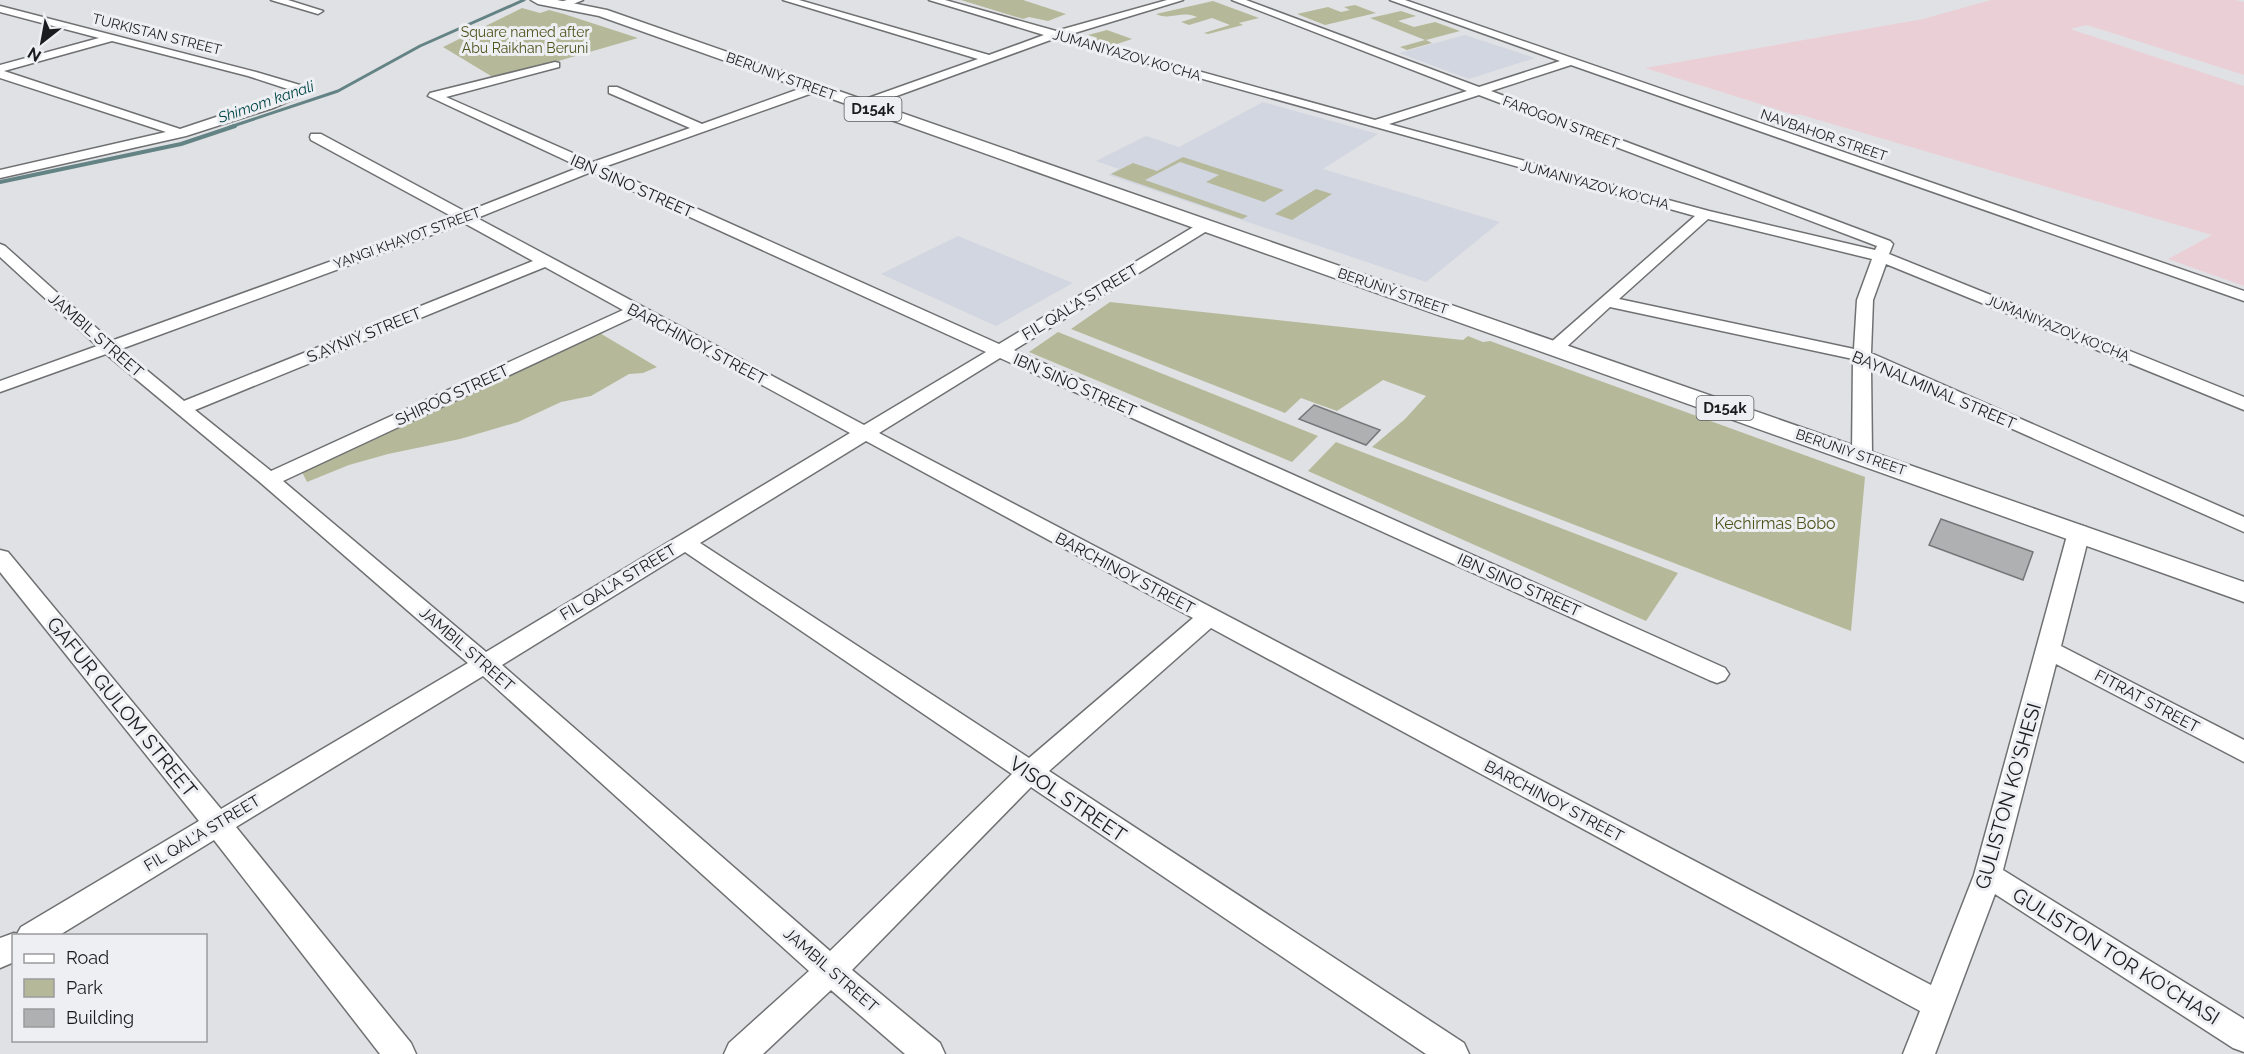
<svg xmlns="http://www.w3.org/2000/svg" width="2244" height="1054" font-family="Raleway,sans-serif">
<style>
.built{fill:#d2d6e0}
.industrial{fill:#ead0d6}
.green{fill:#b5b999}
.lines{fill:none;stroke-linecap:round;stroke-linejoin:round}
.stream-far1{stroke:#648384;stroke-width:3}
.stream{stroke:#648384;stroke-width:4}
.building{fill:#aeb0b2;stroke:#757678;stroke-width:1.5}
.minor-casing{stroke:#6f7072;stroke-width:3}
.major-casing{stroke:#6f7072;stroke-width:3}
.minor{fill:#fff;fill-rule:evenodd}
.major{fill:#fff;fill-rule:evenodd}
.labels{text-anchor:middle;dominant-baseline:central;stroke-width:6;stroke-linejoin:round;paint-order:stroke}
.far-park-label{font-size:14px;fill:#4e531c;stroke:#eeeff2}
.far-street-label{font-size:14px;fill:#1b1c1d;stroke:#eeeff2}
.far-water-label{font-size:15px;font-style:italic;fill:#004547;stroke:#eeeff2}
.shield{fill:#eeeff2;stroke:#5a5b5d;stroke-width:1.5}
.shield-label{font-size:15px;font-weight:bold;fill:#1b1c1d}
.street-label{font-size:16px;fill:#1b1c1d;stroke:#eeeff2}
.park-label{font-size:16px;fill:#4e531c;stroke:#eeeff2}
.near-street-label{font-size:20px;fill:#1b1c1d;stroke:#eeeff2}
</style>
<rect width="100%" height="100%" fill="#e0e1e4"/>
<!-- built -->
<path class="built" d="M 1465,35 L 1535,58 L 1469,79 L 1399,53 Z
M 1263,102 L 1378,134 L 1323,169 L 1500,222 L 1426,282 L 1108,175 L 1119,169 L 1096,161 L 1146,136 L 1179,147 Z
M 958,236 L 1073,283 L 996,326 L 881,274 Z"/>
<!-- industrial -->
<path class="industrial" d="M 1991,0 L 2235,0 L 2244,2 L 2244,75 L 2087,25 L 2070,29 L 2244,86 L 2244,286 L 2168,259 L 2212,235 L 1798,114 L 1795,115 L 1645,68 L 1923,19 Z"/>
<!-- green -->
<path class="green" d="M 961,0 L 1023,0 L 1066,14 L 1048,21 L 1029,17 L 1023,19 Z
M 1213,1 L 1259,18 L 1239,23 L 1243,25 L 1208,34 L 1204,33 L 1230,25 L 1212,18 L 1189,25 L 1181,22 L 1197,17 C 1180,10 1171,21 1156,14 Z
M 1355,5 L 1376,13 L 1325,25 L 1297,14 L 1328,7 L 1341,12 L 1350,10 L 1344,7 Z
M 522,8 L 540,13 L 549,10 L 564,14 L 638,38 L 496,79 L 443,47 Z
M 1401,11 L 1416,16 L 1398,21 L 1414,27 L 1435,22 L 1460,31 L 1426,40 L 1432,43 L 1407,50 L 1400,47 L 1425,40 L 1370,18 Z
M 1107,30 L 1132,39 L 1111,46 L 1092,40 L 1098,38 L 1088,35 Z
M 1183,157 L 1284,190 L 1264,202 L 1206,182 L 1219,175 L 1180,162 L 1145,180 L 1248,216 L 1242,219 L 1111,174 L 1133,163 L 1157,171 Z
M 1316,189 L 1332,194 L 1292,220 L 1275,214 Z
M 1110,302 L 1463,340 L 1468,336 L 1483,342 L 1490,341 L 1865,477 L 1851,631 L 1372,447 L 1405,419 L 1426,396 L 1383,380 L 1337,411 L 1301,398 L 1285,413 L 1071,329 Z
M 598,332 L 657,367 L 643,373 L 629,374 L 591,396 L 561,402 L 518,422 L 460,439 L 388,454 L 349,465 L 307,482 L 301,470 Z
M 1058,332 L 1318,436 L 1292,462 L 1029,352 Z
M 1336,442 L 1678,573 L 1646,621 L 1308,471 Z"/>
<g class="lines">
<!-- stream-far1 -->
<path class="stream-far1" d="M 230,127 L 338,91 L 420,46 L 524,0"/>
<!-- stream -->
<path class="stream" d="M 0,182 L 181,144 L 235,126"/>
</g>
<!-- building -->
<path class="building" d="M 1314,405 L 1380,430 L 1366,445 L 1299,419 Z
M 1941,519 L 2033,552 L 2023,580 L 1929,545 Z"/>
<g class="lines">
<!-- minor casing -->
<g class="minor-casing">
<path id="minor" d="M 271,0 L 288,0 L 323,11 L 318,14 Z
M 567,0 L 583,0 L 568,6 L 560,6 L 560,2 Z
M 783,0 L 799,0 L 989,55 L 1044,35 L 929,0 L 945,0 L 1056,31 L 1167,0 L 1183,0 L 1068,35 L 1375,120 L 1467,91 L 1232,0 L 1246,0 L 1479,87 L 1560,61 L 1390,0 L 1405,0 L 2244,291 L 2244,301 L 1571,65 L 1491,91 L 1890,241 L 1893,244 L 1889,254 L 2244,397 L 2244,410 L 1886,264 L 1873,300 L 1871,353 L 2244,517 L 2244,532 L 1871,366 L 1872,456 L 1869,460 L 1855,460 L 1852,456 L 1853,359 L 1610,307 L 1561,352 L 1549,352 L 1546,348 L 1549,344 L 1695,216 L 1056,38 L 861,109 L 855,105 L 857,102 L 978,59 ZM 1479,95 L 1877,246 L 1875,250 L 1709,211 L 1389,124 ZM 1708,219 L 1872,259 L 1857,300 L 1854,349 L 1619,299 Z
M 0,6 L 256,72 L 310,88 L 312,91 L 273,108 L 186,136 L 0,178 L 0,170 L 166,132 L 0,78 L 0,65 L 99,38 L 0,12 ZM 112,41 L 248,76 L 294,91 L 180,129 L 4,71 Z
M 555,62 L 559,63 L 559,67 L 446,97 L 593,162 L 690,128 L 609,93 L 609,87 L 617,87 L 702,124 L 810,85 L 818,85 L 818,91 L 604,167 L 999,344 L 1200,223 L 1210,223 L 1212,226 L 1210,229 L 1014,350 L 1725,668 L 1729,674 L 1725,680 L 1717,683 L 1709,680 L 1000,358 L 879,433 L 1931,985 L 1974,875 L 2068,532 L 2072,527 L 2079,525 L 2086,527 L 2090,532 L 2061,646 L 2244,740 L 2244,762 L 2056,664 L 2003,870 L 2244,1019 L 2244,1052 L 2233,1048 L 1995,894 L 1935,1054 L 1903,1054 L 1920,1011 L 1211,628 L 1049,771 L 1464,1043 L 1469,1054 L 1426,1054 L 1031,787 L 852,970 L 940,1043 L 945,1054 L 905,1054 L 831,990 L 763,1054 L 724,1054 L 729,1043 L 809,971 L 483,676 L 236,827 L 411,1043 L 416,1054 L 380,1054 L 214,840 L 58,936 L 14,936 L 14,962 L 0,968 L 0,938 L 14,933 L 17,934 L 21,927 L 199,821 L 0,572 L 0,550 L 8,552 L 221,809 L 468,663 L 262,484 L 106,354 L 0,392 L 0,381 L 97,346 L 0,257 L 0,244 L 5,246 L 111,341 L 453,217 L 311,140 L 310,137 L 311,134 L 321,134 L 466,212 L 580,167 L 428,96 L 430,93 ZM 591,172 L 986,352 L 864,425 L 477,218 ZM 464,223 L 533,261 L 184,401 L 121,349 ZM 545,267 L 623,310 L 271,471 L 195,410 ZM 636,316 L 850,433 L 486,652 L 283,481 ZM 866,441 L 1193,618 L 1029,758 L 700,543 ZM 685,552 L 1012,774 L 830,951 L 502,665 Z"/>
</g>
<!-- major casing -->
<g class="major-casing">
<path id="major" d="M 531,0 L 557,0 L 607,10 L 2244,582 L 2244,602 L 599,16 L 538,4 Z"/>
</g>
<!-- minor -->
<use href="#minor" class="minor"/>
<!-- major -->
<use href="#major" class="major"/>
</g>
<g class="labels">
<!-- far-park labels -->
<g class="far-park-label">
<text x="525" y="32">Square named after<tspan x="525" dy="16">Abu Raikhan Beruni</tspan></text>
</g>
<!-- far-street labels -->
<g class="far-street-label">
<text transform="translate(157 34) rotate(14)">TURKISTAN STREET</text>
<text transform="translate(1127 55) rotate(16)">JUMANIYAZOV KO'CHA</text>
<text transform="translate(781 76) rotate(20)">BERUNIY STREET</text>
<text transform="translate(1561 122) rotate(21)">FAROGON STREET</text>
<text transform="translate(1824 135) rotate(19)">NAVBAHOR STREET</text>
<text transform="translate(1595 185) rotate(15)">JUMANIYAZOV KO'CHA</text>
<text transform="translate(407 238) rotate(-20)">YANGI KHAYOT STREET</text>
<text transform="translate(1393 291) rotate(19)">BERUNIY STREET</text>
<text transform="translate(2058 328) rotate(22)">JUMANIYAZOV KO'CHA</text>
<text transform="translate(1851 452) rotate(19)">BERUNIY STREET</text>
</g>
<!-- far-water labels -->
<g class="far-water-label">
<text transform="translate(266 102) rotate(-19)">Shimom kanali</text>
</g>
<!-- shield labels -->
<g class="shield">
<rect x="844.5" y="97" width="57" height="24" rx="4.5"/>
<rect x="1696.5" y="396" width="57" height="24" rx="4.5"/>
</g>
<g class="shield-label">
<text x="873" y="109">D154k</text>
<text x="1725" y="408">D154k</text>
</g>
<!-- street labels -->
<g class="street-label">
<text transform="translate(632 186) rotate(24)">IBN SINO STREET</text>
<text transform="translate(1080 302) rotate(-31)">FIL QAL'A STREET</text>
<text transform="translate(96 335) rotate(41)">JAMBIL STREET</text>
<text transform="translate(364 335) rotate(-22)">S.AYNIY STREET</text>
<text transform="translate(697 344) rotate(28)">BARCHINOY STREET</text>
<text transform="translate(1075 385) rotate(24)">IBN SINO STREET</text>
<text transform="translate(1934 390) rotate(23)">BAYNALMINAL STREET</text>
<text transform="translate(452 395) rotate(-25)">SHIROQ STREET</text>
<text transform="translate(1125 573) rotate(28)">BARCHINOY STREET</text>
<text transform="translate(618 582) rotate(-31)">FIL QAL'A STREET</text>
<text transform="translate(1519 585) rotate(24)">IBN SINO STREET</text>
<text transform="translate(467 649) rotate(41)">JAMBIL STREET</text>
<text transform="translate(2147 701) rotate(28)">FITRAT STREET</text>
<text transform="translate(1554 801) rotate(28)">BARCHINOY STREET</text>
<text transform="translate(202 833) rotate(-31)">FIL QAL'A STREET</text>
<text transform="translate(831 970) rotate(41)">JAMBIL STREET</text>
</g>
<!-- park labels -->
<g class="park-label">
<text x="1775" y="523">Kechirmas Bobo</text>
</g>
<!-- near-street labels -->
<g class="near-street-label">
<text transform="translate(122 707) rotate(51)">GAFUR GULOM STREET</text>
<text transform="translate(2008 796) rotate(-74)">GULISTON KO'SHESI</text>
<text transform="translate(1068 799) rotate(34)">VISOL STREET</text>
<text transform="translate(2116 956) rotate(32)">GULISTON TOR KO'CHASI</text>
</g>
</g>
<!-- legend -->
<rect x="12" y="934" width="195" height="108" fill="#eeeff2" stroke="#9a9b9d" stroke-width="1.5"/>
<rect x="24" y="954" width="30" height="9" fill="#ffffff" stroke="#9a9b9d" stroke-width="1.5"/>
<text x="66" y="964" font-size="18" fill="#1b1c1d">Road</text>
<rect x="24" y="979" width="30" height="18" fill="#b5b999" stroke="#9a9b9d" stroke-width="1.5"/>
<text x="66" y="994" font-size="18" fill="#1b1c1d">Park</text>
<rect x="24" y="1009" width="30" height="18" fill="#aeb0b2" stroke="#9a9b9d" stroke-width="1.5"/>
<text x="66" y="1024" font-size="18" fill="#1b1c1d">Building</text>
<!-- north arrow -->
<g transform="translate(42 42) rotate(211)" stroke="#eeeff2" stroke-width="4.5" paint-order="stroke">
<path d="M0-4.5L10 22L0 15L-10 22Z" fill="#1b1c1d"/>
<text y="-9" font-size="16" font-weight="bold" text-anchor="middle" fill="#1b1c1d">N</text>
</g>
</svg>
